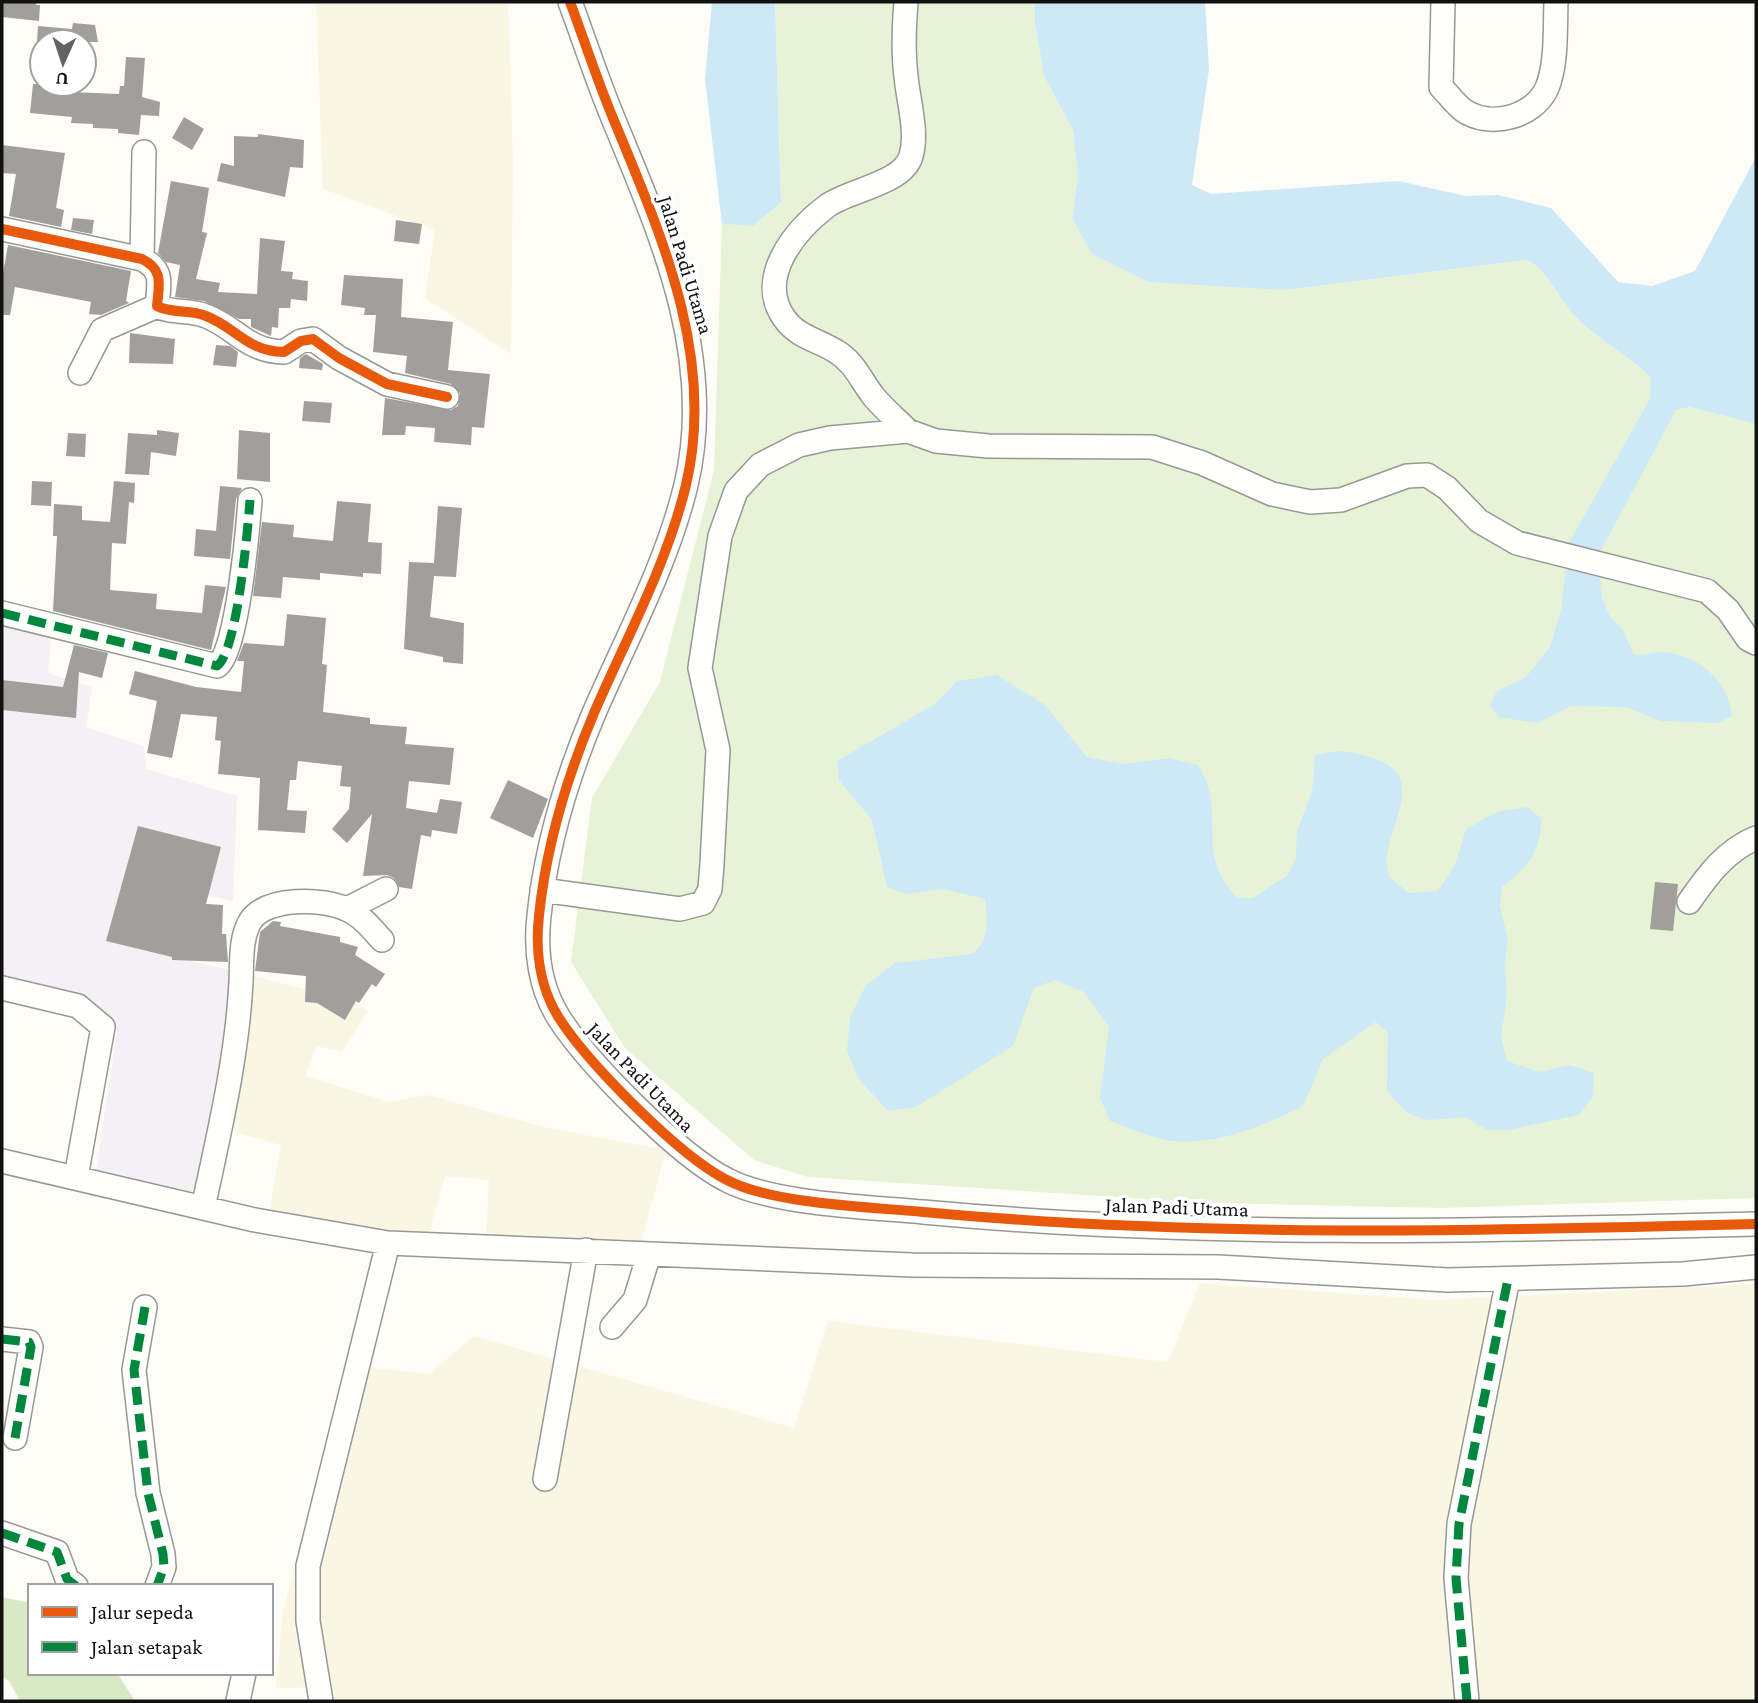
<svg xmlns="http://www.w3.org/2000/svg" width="1758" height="1703" font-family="'Crimson Pro',serif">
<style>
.industrial{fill:#f5f0f3}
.farmland{fill:#f9f7e4}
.green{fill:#e7f3d7}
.forest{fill:#d8eac5}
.water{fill:#cde8f7}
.building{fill:#a19f9c}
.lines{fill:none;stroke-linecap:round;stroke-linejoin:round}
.minor-casing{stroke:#979795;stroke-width:26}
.minor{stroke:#fffffe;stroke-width:23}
.quiet{stroke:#00873e;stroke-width:9;stroke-dasharray:18 9;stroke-linecap:butt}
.cycleway-casing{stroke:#fff;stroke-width:15}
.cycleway{stroke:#e8590c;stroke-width:10}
.labels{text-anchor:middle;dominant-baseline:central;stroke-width:7;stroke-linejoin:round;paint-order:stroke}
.street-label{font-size:21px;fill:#111;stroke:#fff}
</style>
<rect width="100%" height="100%" fill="#fdfcf7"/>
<!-- industrial -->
<path class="industrial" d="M 2,616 L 52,624 L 48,673 L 92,687 L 86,727 L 144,746 L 146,769 L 237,796 L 233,901 L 170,887 L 162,955 L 231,970 L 209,1205 L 95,1177 L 117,1031 L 2,997 Z"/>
<!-- farmland -->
<path class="farmland" d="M 316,2 L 508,2 L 513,161 L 511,354 L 425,298 L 435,230 L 323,189 Z
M 231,970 L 355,1003 L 368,1011 L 342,1052 L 317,1046 L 305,1076 L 389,1102 L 428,1095 L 548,1128 L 666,1150 L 635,1266 L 485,1260 L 489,1180 L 445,1176 L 425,1251 L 267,1226 L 281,1145 L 217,1127 Z
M 1200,1283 L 1435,1300 L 1756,1284 L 1756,1701 L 327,1701 L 329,1687 L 276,1688 L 283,1610 L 350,1366 L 429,1374 L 474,1336 L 794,1428 L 828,1321 L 1168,1362 Z"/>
<!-- green -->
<path class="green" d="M 775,2 L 1035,2 L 1035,22 L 1044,76 L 1073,130 L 1078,177 L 1072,218 L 1284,290 L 1527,260 C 1547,269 1561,303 1579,320 C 1601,342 1629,355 1651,378 L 1650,399 L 1676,410 L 1690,407 L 1756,424 L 1756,1198 L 1440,1208 L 1209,1203 L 808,1177 L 754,1160 L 625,1048 L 571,962 L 592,798 L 660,682 L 714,470 L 722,224 L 753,226 L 781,201 Z"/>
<!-- forest -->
<path class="forest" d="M 2,1597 L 30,1603 L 30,1673 L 117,1673 L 135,1701 L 20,1701 L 9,1681 L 2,1677 Z"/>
<!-- water -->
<path class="water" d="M 712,2 L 775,2 L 781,202 L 753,226 L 722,224 L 705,79 Z
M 1035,2 L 1205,2 L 1209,69 L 1192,185 L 1211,194 L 1398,181 L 1466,196 L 1498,195 L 1551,208 L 1618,282 L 1652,286 L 1695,271 L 1756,157 L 1756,424 L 1690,407 L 1676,410 L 1598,556 L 1602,597 L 1609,615 L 1622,629 L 1634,654 C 1644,657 1651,652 1661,652 C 1697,653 1729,681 1732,716 L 1718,723 L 1660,721 L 1626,707 L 1571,706 L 1537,723 L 1498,717 L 1490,705 L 1497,691 L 1526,677 L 1550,647 L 1561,610 L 1569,543 L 1650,399 L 1651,378 C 1629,355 1601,342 1579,320 C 1561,303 1547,269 1527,260 L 1284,290 L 1149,282 L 1092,254 L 1072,218 L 1078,177 L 1073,130 L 1044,76 L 1035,22 Z
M 997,675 L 1045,705 L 1087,757 L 1122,764 L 1170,758 L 1198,765 C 1229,813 1192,853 1238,898 L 1253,898 L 1288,875 L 1296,858 L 1297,831 L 1312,792 L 1315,755 C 1342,749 1346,750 1373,758 C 1426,775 1392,819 1387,855 C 1386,862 1388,870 1389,877 L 1409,893 L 1438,891 L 1455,865 L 1466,829 L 1497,812 L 1527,807 L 1541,818 C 1542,850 1527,869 1502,887 L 1500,906 L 1508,940 L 1505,965 L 1507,998 L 1501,1036 L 1507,1061 L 1539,1072 L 1570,1065 L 1594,1073 L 1593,1097 L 1579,1115 L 1508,1130 L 1487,1130 L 1465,1117 L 1428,1120 L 1407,1113 L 1387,1091 L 1388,1033 L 1376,1022 L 1323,1059 L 1303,1106 C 1263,1126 1219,1145 1173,1141 C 1153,1139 1130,1128 1110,1121 L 1100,1098 L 1109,1027 L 1084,992 L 1055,980 L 1034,988 L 1013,1046 L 916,1107 L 888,1111 L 858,1078 L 847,1051 L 850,1017 L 866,985 L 895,963 L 972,954 C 990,941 988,920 985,899 L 942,889 L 906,894 L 887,887 L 872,820 L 839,780 L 837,761 L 935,704 L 957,681 Z"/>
<!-- building -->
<path class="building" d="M 2,2 L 37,2 L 36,5 L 40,5 L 39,21 L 2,17 Z
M 73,23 L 95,25 L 98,42 L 37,42 L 38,26 L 72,29 Z
M 126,57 L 145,58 L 142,97 L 160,102 L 159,116 L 141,115 L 139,135 L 118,133 L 118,129 L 93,128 L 93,124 L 71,123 L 72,117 L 30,113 L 33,84 L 49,84 L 49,88 L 70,89 L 70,92 L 119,94 L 120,86 L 124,86 Z
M 184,117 L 204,129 L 192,150 L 172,138 Z
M 258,134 L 304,140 L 303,168 L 290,167 L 285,197 L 217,181 L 221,163 L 234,166 L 234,136 L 258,137 Z
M 2,145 L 65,153 L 56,208 L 64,210 L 61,227 L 9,216 L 16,174 L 2,173 Z
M 171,181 L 209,188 L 202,232 L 207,233 L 196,279 L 220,283 L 218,292 L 257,294 L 260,238 L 285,241 L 281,271 L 293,272 L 292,279 L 308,281 L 307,301 L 291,299 L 290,308 L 279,308 L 278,328 L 272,327 L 271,336 L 251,327 L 251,319 L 239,319 L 204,301 L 175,297 L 180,265 L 166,262 L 158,253 Z
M 73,218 L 94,220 L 92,234 L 71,230 Z
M 396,220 L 422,224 L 419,244 L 394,241 Z
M 8,245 L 131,271 L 126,301 L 129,303 L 101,315 L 89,314 L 91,302 L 15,287 L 10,315 L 2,315 L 2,279 Z
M 344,275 L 403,279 L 401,317 L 453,322 L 448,370 L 490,374 L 484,428 L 472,427 L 471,445 L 434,442 L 435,428 L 406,426 L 405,435 L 382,435 L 385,398 L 451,410 L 458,406 L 460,393 L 451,384 L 405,373 L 407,356 L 373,352 L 376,315 L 364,315 L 365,308 L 341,305 Z
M 130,333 L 175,339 L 173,364 L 129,363 Z
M 216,345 L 230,346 L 238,352 L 236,367 L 213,365 Z
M 306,354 L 323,364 L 322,370 L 299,368 L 300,358 Z
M 304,401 L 332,403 L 330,423 L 302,421 Z
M 157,430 L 179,433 L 176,456 L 151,452 L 149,475 L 125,474 L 128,433 L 157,435 Z
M 239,430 L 270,433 L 270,482 L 237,479 Z
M 68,433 L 86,434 L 85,457 L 66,456 Z
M 32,481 L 52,482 L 51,506 L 31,505 Z
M 114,481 L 135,483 L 134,503 L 129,502 L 126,544 L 112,543 L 110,590 L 157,594 L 156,609 L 202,613 L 205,585 L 226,587 L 211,650 L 53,611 L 57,536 L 53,536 L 54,504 L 82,506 L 82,520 L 110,522 Z
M 220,486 L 242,488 L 236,499 L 230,559 L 194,556 L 196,529 L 216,531 Z
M 337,501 L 371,504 L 368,542 L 382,543 L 381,574 L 363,573 L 363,577 L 320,573 L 320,580 L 283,577 L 281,598 L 253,596 L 262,522 L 294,525 L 293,537 L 333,541 Z
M 438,506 L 462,508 L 456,577 L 434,576 L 430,617 L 464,623 L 463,664 L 443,662 L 443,657 L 404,649 L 409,562 L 434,563 Z
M 287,614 L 326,618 L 322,664 L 327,665 L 323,712 L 370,718 L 370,724 L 407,727 L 405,744 L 454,748 L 450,785 L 409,781 L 406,808 L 437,813 L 440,799 L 462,802 L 457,834 L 432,830 L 431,837 L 421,835 L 412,889 L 399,887 L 394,878 L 387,875 L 363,876 L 372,814 L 347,843 L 332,829 L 349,809 L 351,787 L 340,786 L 342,766 L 298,761 L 296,780 L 290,780 L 287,810 L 307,811 L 305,833 L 258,830 L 260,778 L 218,774 L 221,741 L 215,740 L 217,717 L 181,714 L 172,758 L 147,753 L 157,701 L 129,694 L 135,671 L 196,687 L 241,692 L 244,661 L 237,661 L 244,643 L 284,646 Z
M 74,645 L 108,653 L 102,678 L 79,672 L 76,718 L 2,710 L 2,680 L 63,687 Z
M 508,780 L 548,799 L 533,838 L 490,818 Z
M 138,826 L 221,847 L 206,904 L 223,905 L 222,934 L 226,934 L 228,962 L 172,960 L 172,957 L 106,941 Z
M 1655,882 L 1678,884 L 1673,931 L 1650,929 Z
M 273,921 L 281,922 L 280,926 L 340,937 L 340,942 L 358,947 L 355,955 L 385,974 L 376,987 L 372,984 L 359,1003 L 356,1001 L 345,1020 L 317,1003 L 305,1002 L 306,976 L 255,971 L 260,932 Z"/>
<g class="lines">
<!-- minor casing -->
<g class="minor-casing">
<path id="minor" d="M 570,2 C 585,42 598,83 615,123 C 662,237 716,358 686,485 C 667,564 626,639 594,713 C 567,777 546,847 539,916 C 535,951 540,988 559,1018 C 588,1063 679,1156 727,1180 C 772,1204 870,1207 923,1212 C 1200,1238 1479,1231 1756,1224
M 906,2 C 904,26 903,52 906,76 C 908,100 918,132 911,156 C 903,184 848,190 827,206 C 794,231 756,278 784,318 C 798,338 819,340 837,352 C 854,362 862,382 874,397 C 884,409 897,420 908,431
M 1443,2 L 1441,87 C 1448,94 1455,104 1463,110 C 1490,129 1534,117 1547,88 C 1557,64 1555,28 1556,2
M 2,229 L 142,259 C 164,270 159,284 157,306 C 172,314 190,309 206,316 C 237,328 246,351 284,352 L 301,341 L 313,339 L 339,358 L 387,384 L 447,397
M 142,259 L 144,152
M 80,373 L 102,330 L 157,306
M 2,613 L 217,666 C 237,653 248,528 250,500
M 542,890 L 680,909 L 703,903 L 710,889 L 712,864 L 718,750 L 700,668 L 720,536 L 736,491 L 760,465 L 799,445 L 830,438 L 908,431 L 936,441 L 988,446 L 1152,447 L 1202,463 L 1272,494 L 1310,502 L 1341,500 L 1407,476 L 1427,475 L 1447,488 L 1479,521 L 1517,543 L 1707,591 L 1728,610 L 1748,639 L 1756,643
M 1689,902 C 1707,876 1726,850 1756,838
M 347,909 L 386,889
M 2,988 L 78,1006 L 103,1027 L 76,1177
M 2,1161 L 255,1220 L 388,1243 L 912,1265 L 1218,1267 L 1448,1280 L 1683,1274 L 1756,1267
M 203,1208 C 219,1133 237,1059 241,982 C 242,962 240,937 251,920 C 267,897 323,898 346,909 C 361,915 372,929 382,940
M 145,1307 L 134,1370 L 148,1493 L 163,1554 L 164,1567 L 157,1586
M 612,1327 L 635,1300 L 649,1254
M 2,1339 L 29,1342 L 31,1347 L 15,1438
M 545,1479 L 586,1250
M 2,1533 L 57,1552 L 67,1579 L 76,1586
M 238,1701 L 244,1673
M 321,1701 L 308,1621 L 308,1566 L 388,1243
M 1467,1701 L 1456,1578 L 1459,1524 L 1508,1279"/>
</g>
<!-- minor -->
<use href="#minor" class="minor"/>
<!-- quiet -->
<path class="quiet" d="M 2,613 L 217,666 C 237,653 248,528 250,500
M 145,1307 L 134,1370 L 148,1493 L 163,1554 L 164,1567 L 157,1586
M 2,1339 L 29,1342 L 31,1347 L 15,1438
M 2,1533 L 57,1552 L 67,1579 L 76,1586
M 1467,1701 L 1456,1578 L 1459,1524 L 1508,1279"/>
<!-- cycleway casing -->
<g class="cycleway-casing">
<path id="cycleway" d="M 570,2 C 585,42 598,83 615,123 C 662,237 716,358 686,485 C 667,564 626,639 594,713 C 567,777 546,847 539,916 C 535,951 540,988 559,1018 C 588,1063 679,1156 727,1180 C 772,1204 870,1207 923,1212 C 1200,1238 1479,1231 1756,1224
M 2,229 L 142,259 C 164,270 159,284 157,306 C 172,314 190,309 206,316 C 237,328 246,351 284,352 L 301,341 L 313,339 L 339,358 L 387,384 L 447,397"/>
</g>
<!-- cycleway -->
<use href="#cycleway" class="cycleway"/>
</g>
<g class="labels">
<!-- street labels -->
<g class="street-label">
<text transform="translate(686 265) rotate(73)">Jalan Padi Utama</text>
<text transform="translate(641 1077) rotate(46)">Jalan Padi Utama</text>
<text transform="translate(1177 1207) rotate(2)">Jalan Padi Utama</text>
</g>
</g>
<!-- border -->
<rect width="1758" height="1703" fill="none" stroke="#111111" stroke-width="7"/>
<!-- legend -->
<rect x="28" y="1584" width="245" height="91" fill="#ffffff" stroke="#a0a0a0" stroke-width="2"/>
<rect x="42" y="1607" width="35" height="10" fill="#e8590c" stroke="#a0a0a0" stroke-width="2"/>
<text x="91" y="1619" font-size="21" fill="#111111">Jalur sepeda</text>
<rect x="42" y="1642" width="35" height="10" fill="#00873e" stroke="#a0a0a0" stroke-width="2"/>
<text x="91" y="1654" font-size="21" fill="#111111">Jalan setapak</text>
<!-- north arrow -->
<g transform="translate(63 63) rotate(183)"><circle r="33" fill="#ffffff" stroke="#a0a0a0" stroke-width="2"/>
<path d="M0-5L12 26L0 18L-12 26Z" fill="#646362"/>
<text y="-10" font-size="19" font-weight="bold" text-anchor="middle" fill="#111111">U</text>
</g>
</svg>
